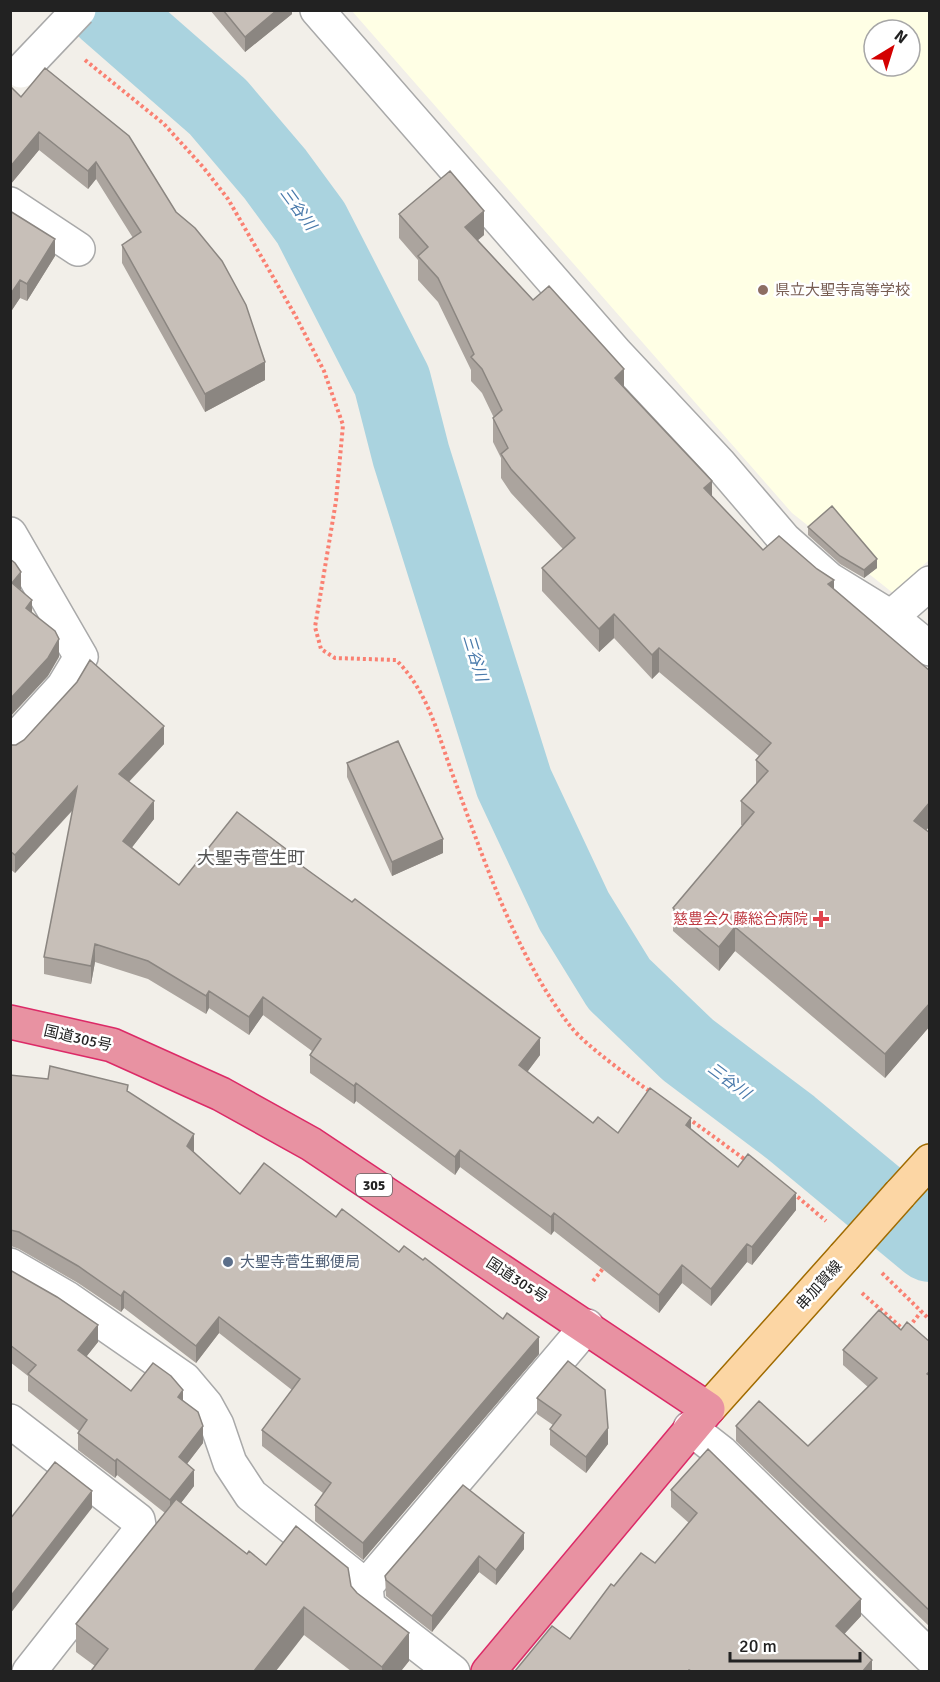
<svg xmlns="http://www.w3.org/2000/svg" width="940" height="1682" font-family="Signika,'Noto Sans JP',sans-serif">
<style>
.education{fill:#ffffe5;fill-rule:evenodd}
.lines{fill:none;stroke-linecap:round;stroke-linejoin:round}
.river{stroke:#aad3df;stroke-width:78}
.minor-casing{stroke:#a9a9a9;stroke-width:36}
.major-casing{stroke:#a06b00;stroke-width:36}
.highway-casing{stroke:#dc2a67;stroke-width:36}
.path{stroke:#fa8072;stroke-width:4;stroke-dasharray:3 3;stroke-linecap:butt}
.minor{stroke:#fff;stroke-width:33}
.major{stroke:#fcd6a4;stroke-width:33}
.highway{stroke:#e892a2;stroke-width:33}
.minor-bridge-casing{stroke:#a9a9a9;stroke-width:36;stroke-linecap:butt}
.major-bridge-casing{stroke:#a06b00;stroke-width:36;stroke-linecap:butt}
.minor-bridge{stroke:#fff;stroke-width:33}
.major-bridge{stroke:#fcd6a4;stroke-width:33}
.wall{fill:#aba49e}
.shaded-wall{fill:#8b8681}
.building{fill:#c7bfb8;stroke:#8b8681;stroke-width:1.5}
.education-dot{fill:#8d6e63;stroke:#fff;stroke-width:2}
.health-dot{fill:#e0444e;stroke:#fff;stroke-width:2}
.service-dot{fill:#5c6f8a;stroke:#fff;stroke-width:2}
.labels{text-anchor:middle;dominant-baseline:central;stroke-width:5;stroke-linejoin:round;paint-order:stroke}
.shield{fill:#fff;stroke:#646464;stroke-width:1.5}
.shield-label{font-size:14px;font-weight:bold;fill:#222}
.education-label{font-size:15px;fill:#785e54;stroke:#fff;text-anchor:start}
.health-label{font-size:15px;fill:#be3a42;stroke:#fff;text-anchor:end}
.street-label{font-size:15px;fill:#222;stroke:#fff}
.service-label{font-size:15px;fill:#4e5e75;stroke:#fff;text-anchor:start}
.water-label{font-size:16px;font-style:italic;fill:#4a7aab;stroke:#fff}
.quarter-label{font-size:18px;fill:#555;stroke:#fff}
</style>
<rect width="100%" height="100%" fill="#f2efe9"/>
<!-- education -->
<path class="education" d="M 352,11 L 929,11 L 929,560 L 893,593 L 792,513 ZM 874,30 L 910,30 L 910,66 L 874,66 Z"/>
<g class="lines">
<!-- river -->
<path class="river" d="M 107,10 L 218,107 L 275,174 L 311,223 L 392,381 L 411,455 L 514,783 L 574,911 L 619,984 L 688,1050 L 790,1127 L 930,1243"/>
<!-- minor casing -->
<g class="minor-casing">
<path id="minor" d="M 317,10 L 616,353 L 719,463 L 784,539 L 829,579 L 891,617 L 930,649
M 10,204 L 78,249
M 10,534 L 81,657 L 63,687 L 10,745
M 891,617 L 930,583
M 10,1265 L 67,1298 L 184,1379 L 206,1405 L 217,1425 L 230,1463 L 251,1495 L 366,1586
M 10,1421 L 138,1520 L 140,1531 L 29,1672
M 690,1428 L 722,1453 L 930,1657
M 453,1672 L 368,1606 L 366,1586 L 587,1326"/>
</g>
<!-- major casing -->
<g class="major-casing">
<path id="major" d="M 900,1194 L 930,1161
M 708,1409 L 844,1257"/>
</g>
<!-- highway casing -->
<g class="highway-casing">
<path id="highway" d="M 10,1022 L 112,1045 L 221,1094 L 311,1144 L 708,1409 L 488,1672"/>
</g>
<!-- path -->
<path class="path" d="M 85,60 L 164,124 L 203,167 L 228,199 L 295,315 L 324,371 L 343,425 L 336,501 L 315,627 L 321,649 L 335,658 L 396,660 C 429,692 439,739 455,781 C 485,863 517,958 571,1027 C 586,1046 631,1078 652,1093
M 688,1118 L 747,1161
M 793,1193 L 826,1221
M 882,1273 L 930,1320
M 593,1281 L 605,1266
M 862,1293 L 904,1330
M 909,1327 L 921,1312"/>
<!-- minor -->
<use href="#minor" class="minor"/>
<!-- major -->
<use href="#major" class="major"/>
<!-- highway -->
<use href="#highway" class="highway"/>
<!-- minor-bridge casing -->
<g class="minor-bridge-casing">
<path id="minor-bridge" d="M 21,71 L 79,10"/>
</g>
<!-- major-bridge casing -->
<g class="major-bridge-casing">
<path id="major-bridge" d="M 844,1257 L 900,1194"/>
</g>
<!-- minor-bridge -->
<use href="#minor-bridge" class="minor-bridge"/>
<!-- major-bridge -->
<use href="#major-bridge" class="major-bridge"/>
</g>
<!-- wall -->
<path class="wall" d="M 210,10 L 292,10 L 292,14 L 245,52 Z
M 45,68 L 265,380 L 205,412 L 122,263 L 122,245 L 133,238 L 96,179 L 88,189 L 39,150 L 10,185 L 10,86 L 21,97 Z
M 10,211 L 55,256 L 27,301 L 20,298 L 10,313 Z
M 399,214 L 484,235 L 478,240 L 533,300 L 624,389 L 712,497 L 763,550 L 834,589 L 926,830 L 930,833 L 930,1026 L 885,1078 L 735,951 L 719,971 L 673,931 L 673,908 L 743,826 L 741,825 L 741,801 L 756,784 L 756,760 L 759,756 L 659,672 L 652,679 L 614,638 L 599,652 L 542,591 L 542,568 L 563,549 L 511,493 L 501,478 L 501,458 L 493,442 L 493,418 L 494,418 L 482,393 L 471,381 L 471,370 L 438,302 L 418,280 L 418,260 L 399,238 Z
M 808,527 L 877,568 L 864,578 L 840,564 L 808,535 Z
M 164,744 L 129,782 L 154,819 L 132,847 L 179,885 L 298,862 L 540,1055 L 527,1072 L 593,1123 L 618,1133 L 691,1129 L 738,1167 L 796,1210 L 752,1265 L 747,1262 L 711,1306 L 682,1283 L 659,1313 L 554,1231 L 551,1235 L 460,1167 L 455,1175 L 356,1101 L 354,1104 L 310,1073 L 310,1055 L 312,1051 L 263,1015 L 249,1035 L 209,1008 L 206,1014 L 148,979 L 95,962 L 91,984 L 44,974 L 44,957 L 73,810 L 15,873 L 10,869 L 10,745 Z
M 347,763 L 443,853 L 392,876 L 347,777 Z
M 10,1075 L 128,1092 L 194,1151 L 193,1152 L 240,1194 L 336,1217 L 399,1252 L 539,1354 L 363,1560 L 315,1521 L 315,1505 L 323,1493 L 262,1446 L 262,1430 L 292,1390 L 219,1333 L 196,1363 L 124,1308 L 121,1312 L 78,1283 L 19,1249 L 11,1246 Z
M 10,1270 L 98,1342 L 86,1357 L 131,1391 L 183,1401 L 203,1443 L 187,1464 L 194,1486 L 181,1503 L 247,1554 L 266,1565 L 351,1586 L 409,1661 L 401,1671 L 351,1671 L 304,1635 L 95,1666 L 76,1652 L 76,1624 L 165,1513 L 117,1475 L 115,1478 L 78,1450 L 78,1433 L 79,1431 L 28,1391 L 28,1376 L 10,1362 Z
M 901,1330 L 930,1342 L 930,1627 L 736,1441 L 736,1426 L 808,1446 L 868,1387 L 843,1365 L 843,1350 Z
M 537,1398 L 608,1444 L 586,1473 L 550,1445 L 550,1429 L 553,1425 L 537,1414 Z
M 463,1485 L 524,1549 L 496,1585 L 479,1572 L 432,1632 L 386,1596 L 385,1576 Z
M 671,1490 L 861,1616 L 844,1634 L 872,1671 L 515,1671 L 570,1639 L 614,1586 L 655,1563 L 689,1523 L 671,1507 Z"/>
<!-- shaded-wall -->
<path class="shaded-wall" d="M 277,10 L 292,10 L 292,14 L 245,52 L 245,37 Z
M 39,132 L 39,150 L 10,185 L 10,167 Z
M 96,162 L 96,179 L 88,189 L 88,171 Z
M 484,211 L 484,235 L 465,251 L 465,227 Z
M 55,239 L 55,256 L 27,301 L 27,284 Z
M 20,280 L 20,298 L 10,313 L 10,295 Z
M 265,362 L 265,380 L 205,412 L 205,394 Z
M 624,369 L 624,393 L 615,378 Z
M 712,481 L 712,505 L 704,488 Z
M 877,559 L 877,568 L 864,578 L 864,570 Z
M 21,572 L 21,590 L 12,583 Z
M 834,580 L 834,604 L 828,584 Z
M 32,600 L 32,617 L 26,608 Z
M 614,614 L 614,638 L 599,652 L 599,629 Z
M 59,639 L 59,657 L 48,676 L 10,717 L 10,699 Z
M 659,648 L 659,672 L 652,679 L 652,655 Z
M 164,726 L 164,744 L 119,792 L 119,774 Z
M 77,787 L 77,805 L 15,873 L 15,855 Z
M 154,801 L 154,819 L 123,859 L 123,841 Z
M 930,802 L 930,826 L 914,844 L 914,821 Z
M 443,839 L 443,853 L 392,876 L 392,862 Z
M 735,927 L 735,951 L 719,971 L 719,947 Z
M 95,944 L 95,962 L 91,984 L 91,966 Z
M 209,991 L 209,1008 L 206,1014 L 206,996 Z
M 263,997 L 263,1015 L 249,1035 L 249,1017 Z
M 930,1003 L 930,1026 L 885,1078 L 885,1054 Z
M 540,1038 L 540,1055 L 519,1083 L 519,1065 Z
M 356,1083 L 356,1101 L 354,1104 L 354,1086 Z
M 691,1118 L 691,1136 L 686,1125 Z
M 194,1134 L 194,1151 L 187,1163 L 187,1146 Z
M 460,1150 L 460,1167 L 455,1175 L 455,1157 Z
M 796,1193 L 796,1210 L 752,1265 L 752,1247 Z
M 554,1213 L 554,1231 L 551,1235 L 551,1217 Z
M 747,1244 L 747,1262 L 711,1306 L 711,1289 Z
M 682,1265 L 682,1283 L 659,1313 L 659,1295 Z
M 124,1291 L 124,1308 L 121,1312 L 121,1296 Z
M 219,1317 L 219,1333 L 196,1363 L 196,1346 Z
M 98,1325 L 98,1342 L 78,1367 L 78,1350 Z
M 539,1337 L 539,1354 L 363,1560 L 363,1543 Z
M 183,1390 L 183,1407 L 178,1397 Z
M 203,1426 L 203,1443 L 179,1474 L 179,1457 Z
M 608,1428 L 608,1444 L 586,1473 L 586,1457 Z
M 117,1459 L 117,1475 L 115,1478 L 115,1461 Z
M 194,1470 L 194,1486 L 170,1517 L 170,1500 Z
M 92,1491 L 92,1508 L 10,1614 L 10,1597 Z
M 524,1533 L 524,1549 L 496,1585 L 496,1570 Z
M 479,1556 L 479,1572 L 432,1632 L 432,1616 Z
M 861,1599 L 861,1616 L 836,1643 L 836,1626 Z
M 304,1607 L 304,1635 L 276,1671 L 254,1671 Z
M 409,1633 L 409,1661 L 401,1671 L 382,1671 L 382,1667 Z
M 872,1660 L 872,1671 L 863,1671 Z"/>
<!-- building -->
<path class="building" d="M 223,10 L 277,10 L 245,37 Z
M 45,68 L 129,136 L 176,212 L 195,228 L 222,261 L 246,305 L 265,362 L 205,394 L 122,245 L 141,232 L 96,162 L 88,171 L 39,132 L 10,167 L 10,86 L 21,97 Z
M 450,171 L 484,211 L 465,227 L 533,300 L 549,286 L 624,369 L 615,378 L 712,481 L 704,488 L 763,550 L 779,536 L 817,569 L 834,580 L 828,584 L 930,671 L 930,802 L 914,821 L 930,833 L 930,1003 L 885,1054 L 735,927 L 719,947 L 673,908 L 754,812 L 741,801 L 768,771 L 756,760 L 771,743 L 659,648 L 652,655 L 614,614 L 599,629 L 542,568 L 575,538 L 511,469 L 501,454 L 508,448 L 493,418 L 502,410 L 482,369 L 471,357 L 474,354 L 438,278 L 418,256 L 428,247 L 399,214 Z
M 10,211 L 55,239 L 27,284 L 20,280 L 10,295 Z
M 832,506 L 877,559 L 864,570 L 840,556 L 808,527 Z
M 10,559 L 15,563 L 21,572 L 12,583 L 32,600 L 26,608 L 55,631 L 59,639 L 48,658 L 10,699 Z
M 90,660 L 164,726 L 119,774 L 154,801 L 123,841 L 179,885 L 237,812 L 298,858 L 295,861 L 352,902 L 355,899 L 540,1038 L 519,1065 L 593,1123 L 598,1117 L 618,1133 L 650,1088 L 691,1118 L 686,1125 L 738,1167 L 748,1154 L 796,1193 L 752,1247 L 747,1244 L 711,1289 L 682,1265 L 659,1295 L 554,1213 L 551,1217 L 460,1150 L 455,1157 L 356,1083 L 354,1086 L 310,1055 L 321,1039 L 263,997 L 249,1017 L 209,991 L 206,996 L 148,961 L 95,944 L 91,966 L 44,957 L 77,787 L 15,855 L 10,851 L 10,745 L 16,745 L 24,740 L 77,682 Z
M 398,741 L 443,839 L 392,862 L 347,763 Z
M 50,1066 L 128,1085 L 127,1091 L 194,1134 L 187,1146 L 240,1194 L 264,1163 L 336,1217 L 342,1209 L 399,1252 L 404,1246 L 423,1260 L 425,1258 L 503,1319 L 507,1313 L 539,1337 L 363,1543 L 315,1505 L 331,1483 L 262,1430 L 300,1379 L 219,1317 L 196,1346 L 124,1291 L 121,1296 L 78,1266 L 19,1232 L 10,1230 L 10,1075 L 48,1079 Z
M 10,1270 L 57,1297 L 98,1325 L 78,1350 L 131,1391 L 153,1363 L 171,1376 L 183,1390 L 178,1397 L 198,1412 L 203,1426 L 179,1457 L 194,1470 L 170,1500 L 117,1459 L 115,1461 L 78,1433 L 87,1420 L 28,1374 L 36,1365 L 10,1345 Z
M 879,1310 L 901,1330 L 907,1322 L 930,1342 L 930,1371 L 927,1374 L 930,1376 L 930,1611 L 736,1426 L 759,1401 L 808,1446 L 877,1378 L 843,1350 Z
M 568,1361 L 605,1390 L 608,1428 L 586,1457 L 550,1429 L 561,1415 L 537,1398 Z
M 708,1449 L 861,1599 L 836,1626 L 872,1660 L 863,1671 L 691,1671 L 689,1670 L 688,1671 L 515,1671 L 552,1626 L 570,1639 L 611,1584 L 614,1586 L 641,1553 L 655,1563 L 697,1513 L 671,1490 Z
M 55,1462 L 92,1491 L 10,1597 L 10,1519 Z
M 463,1485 L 524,1533 L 496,1570 L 479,1556 L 432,1616 L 386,1580 L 385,1576 Z
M 176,1499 L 247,1554 L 249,1551 L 266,1565 L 296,1526 L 348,1568 L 351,1586 L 357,1593 L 409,1633 L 382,1667 L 304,1607 L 254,1671 L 91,1671 L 108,1649 L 76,1624 Z"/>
<!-- markers -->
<circle class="education-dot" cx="763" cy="290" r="6"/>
<path class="health-dot" d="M818 910h6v6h6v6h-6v6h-6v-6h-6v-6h6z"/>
<circle class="service-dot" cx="228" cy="1262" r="6"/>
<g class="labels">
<!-- shield labels -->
<rect class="shield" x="356" y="1174" width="36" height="22" rx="4.5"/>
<g class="shield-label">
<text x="374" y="1185">305</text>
</g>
<!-- education labels -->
<g class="education-label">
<text x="775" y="290">県立大聖寺高等学校</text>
</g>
<!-- health labels -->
<g class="health-label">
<text x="808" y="919">慈豊会久藤総合病院</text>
</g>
<!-- street labels -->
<g class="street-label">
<text transform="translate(78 1038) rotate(13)">国道305号</text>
<text transform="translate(517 1280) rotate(33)">国道305号</text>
<text transform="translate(819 1285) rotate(-48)">串加賀線</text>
</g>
<!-- service labels -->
<g class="service-label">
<text x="240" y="1262">大聖寺菅生郵便局</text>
</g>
<!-- water labels -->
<g class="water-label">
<text transform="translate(298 209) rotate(54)">三谷川</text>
<text transform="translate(475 658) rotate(73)">三谷川</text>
<text transform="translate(729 1081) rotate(37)">三谷川</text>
</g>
<!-- quarter labels -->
<g class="quarter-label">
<text x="251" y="858">大聖寺菅生町</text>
</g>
</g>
<!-- border -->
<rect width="940" height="1682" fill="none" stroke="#222222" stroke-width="24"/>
<!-- north arrow -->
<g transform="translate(892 48) rotate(38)"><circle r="28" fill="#ffffff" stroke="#a7a7a7" stroke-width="1.5"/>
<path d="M0-4.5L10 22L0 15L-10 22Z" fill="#d40000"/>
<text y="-9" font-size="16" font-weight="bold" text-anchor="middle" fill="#222222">N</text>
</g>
<!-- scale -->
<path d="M730 1652v9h130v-9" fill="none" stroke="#222222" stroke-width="3"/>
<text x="739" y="1652" font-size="18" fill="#222222" stroke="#ffffff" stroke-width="4.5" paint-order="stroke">20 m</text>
</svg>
